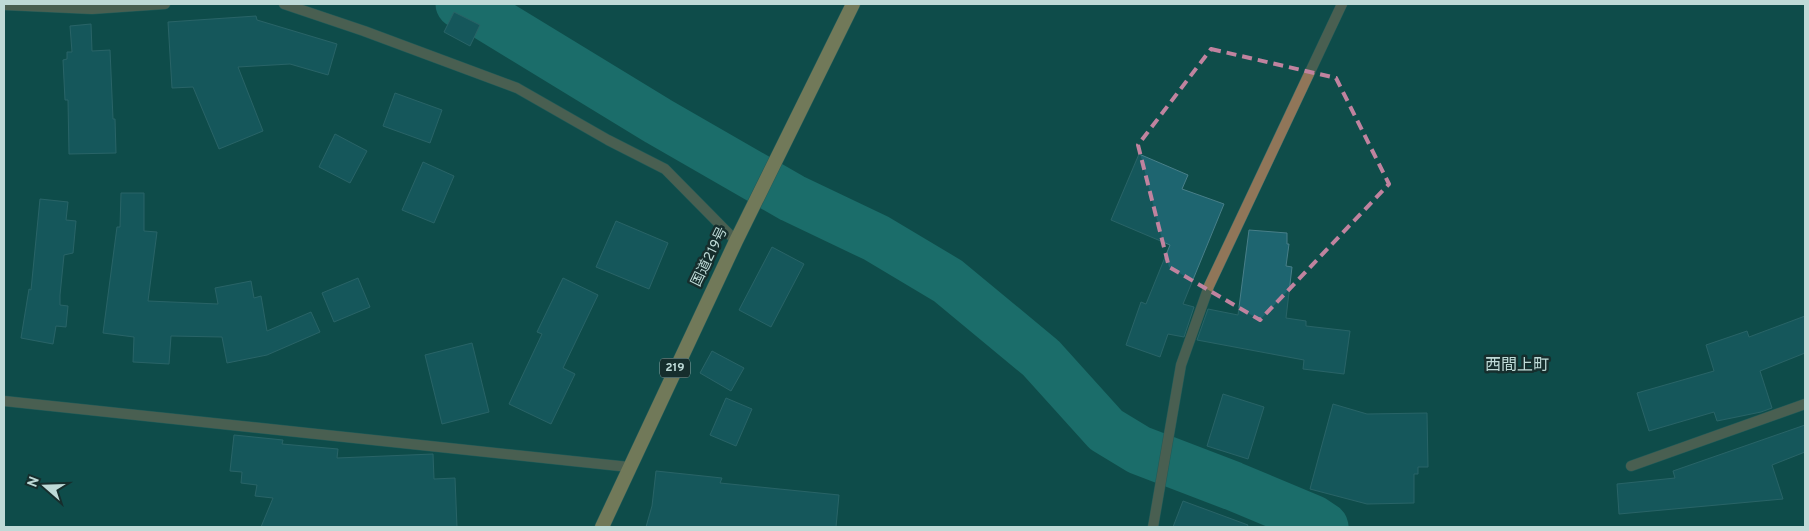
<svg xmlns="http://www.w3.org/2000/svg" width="1809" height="531" font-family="Overpass,'Noto Sans JP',sans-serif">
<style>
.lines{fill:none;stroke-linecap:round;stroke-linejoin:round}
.river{stroke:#2b9590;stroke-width:49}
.building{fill:#1e6570;stroke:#487f89}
.minor-casing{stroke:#366c69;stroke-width:11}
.trunk-casing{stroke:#366c69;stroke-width:15}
.minor{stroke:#907659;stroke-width:10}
.trunk{stroke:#e8b06c;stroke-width:14}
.marked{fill:none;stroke:#c0839f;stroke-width:4;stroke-dasharray:10 6;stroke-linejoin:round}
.labels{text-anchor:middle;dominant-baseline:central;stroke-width:5;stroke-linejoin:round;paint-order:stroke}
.shield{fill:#162e2d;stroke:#8ca6a4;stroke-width:1}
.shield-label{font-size:12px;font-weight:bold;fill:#bedad7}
.street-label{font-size:14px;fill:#bedad7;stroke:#162e2d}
.quarter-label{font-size:16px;fill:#bedad7;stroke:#162e2d}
</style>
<rect width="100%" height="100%" fill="#0f4d4a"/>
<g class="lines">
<!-- river -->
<path class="river" d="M 460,4 L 481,13 L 658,121 L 792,198 L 876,238 L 948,281 L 1041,358 L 1106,430 L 1139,450 L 1233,486 L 1312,519 L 1324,527"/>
</g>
<!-- building -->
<path class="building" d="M 454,12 L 480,25 L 470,46 L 444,32 Z
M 256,16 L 257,20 L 337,44 L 328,75 L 290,64 L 238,67 L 263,131 L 219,149 L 193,87 L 172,88 L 168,22 Z
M 91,24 L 92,51 L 110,50 L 113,119 L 115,119 L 116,153 L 69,154 L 68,100 L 65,100 L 63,60 L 67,59 L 67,52 L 72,52 L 70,26 Z
M 395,93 L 442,110 L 430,143 L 383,126 Z
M 335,134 L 367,151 L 350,183 L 319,167 Z
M 1139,154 L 1188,175 L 1182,189 L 1224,204 L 1183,304 L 1194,307 L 1184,337 L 1168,334 L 1160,357 L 1126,345 L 1141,302 L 1146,304 L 1170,245 L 1111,220 Z
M 423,162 L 454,176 L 434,223 L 402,210 Z
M 121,193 L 144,193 L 144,231 L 157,232 L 148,301 L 218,304 L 215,288 L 251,281 L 254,298 L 261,296 L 267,331 L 311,312 L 320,332 L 267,355 L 227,363 L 222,337 L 171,336 L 169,364 L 133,362 L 134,337 L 103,333 L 117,227 L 120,227 Z
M 40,199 L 68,202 L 66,220 L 76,221 L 73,253 L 64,255 L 60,295 L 60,305 L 68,306 L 66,327 L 56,326 L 53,344 L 21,338 L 29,289 L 31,290 Z
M 616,221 L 668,243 L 649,289 L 596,267 Z
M 1249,230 L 1287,233 L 1287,244 L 1289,244 L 1286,266 L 1292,267 L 1286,318 L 1306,321 L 1306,326 L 1350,331 L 1344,374 L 1303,369 L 1304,360 L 1197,340 L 1208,309 L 1238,315 Z
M 772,247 L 804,264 L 771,327 L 739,310 Z
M 358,278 L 370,307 L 334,322 L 322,293 Z
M 563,278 L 598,295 L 563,368 L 575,374 L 551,424 L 509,404 L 542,334 L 537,332 Z
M 1805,316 L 1805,353 L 1760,371 L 1772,408 L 1761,412 L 1717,421 L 1714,412 L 1649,431 L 1637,393 L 1714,371 L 1706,345 L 1747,331 L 1749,337 Z
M 472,343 L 489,412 L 442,424 L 425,355 Z
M 712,351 L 744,368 L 731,391 L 700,373 Z
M 1223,394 L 1264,407 L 1248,459 L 1207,446 Z
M 726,398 L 752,409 L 736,446 L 710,435 Z
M 1333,404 L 1367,414 L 1427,413 L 1428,467 L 1418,467 L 1418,474 L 1414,474 L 1414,503 L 1367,504 L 1310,489 Z
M 1805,425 L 1805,452 L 1772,465 L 1783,499 L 1619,514 L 1617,484 L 1675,478 L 1673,471 Z
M 234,435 L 283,440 L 282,444 L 338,449 L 337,458 L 433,454 L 434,479 L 455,478 L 457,527 L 261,527 L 273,498 L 255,496 L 257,485 L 241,483 L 242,472 L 230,471 Z
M 656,471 L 722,478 L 720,483 L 839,495 L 836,527 L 646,527 L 652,506 Z
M 1183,501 L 1248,525 L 1247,527 L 1173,527 Z"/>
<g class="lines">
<!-- minor casing -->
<g class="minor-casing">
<path id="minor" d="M 284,4 L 364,31 L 517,88 L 608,140 L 665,169 L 736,241
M 4,5 L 92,9 L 165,4
M 4,401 C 212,421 420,445 629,467
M 1631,466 L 1805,404
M 1153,527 L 1181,365 L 1209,286 L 1342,4"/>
</g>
<!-- trunk casing -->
<g class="trunk-casing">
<path id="trunk" d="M 602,527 L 736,241 L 853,4"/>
</g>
<!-- minor -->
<use href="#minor" class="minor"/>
<!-- trunk -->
<use href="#trunk" class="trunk"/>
</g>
<!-- marked area -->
<path d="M0 0H1809V531H0ZM 1211,49 L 1336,78 L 1389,184 L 1260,320 L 1169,267 L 1138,145 Z" fill="#0f4d4a" fill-opacity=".55" fill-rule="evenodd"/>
<path class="marked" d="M 1211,49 L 1336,78 L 1389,184 L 1260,320 L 1169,267 L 1138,145 Z"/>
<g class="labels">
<!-- shield labels -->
<rect class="shield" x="660" y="358.5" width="30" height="19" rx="4"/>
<g class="shield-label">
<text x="675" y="368">219</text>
</g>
<!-- street labels -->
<g class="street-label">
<text transform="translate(710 257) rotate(-64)">国道219号</text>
</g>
<!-- quarter labels -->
<g class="quarter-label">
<text x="1517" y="366">西間上町</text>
</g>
</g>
<!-- border -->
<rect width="1809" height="531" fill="none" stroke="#bedad7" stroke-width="10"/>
<!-- north arrow -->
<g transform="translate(45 486) rotate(290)" stroke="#162e2d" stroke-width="4" paint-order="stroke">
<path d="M0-4L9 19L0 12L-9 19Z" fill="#bedad7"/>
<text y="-8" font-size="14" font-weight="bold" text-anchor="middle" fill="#bedad7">N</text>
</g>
</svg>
